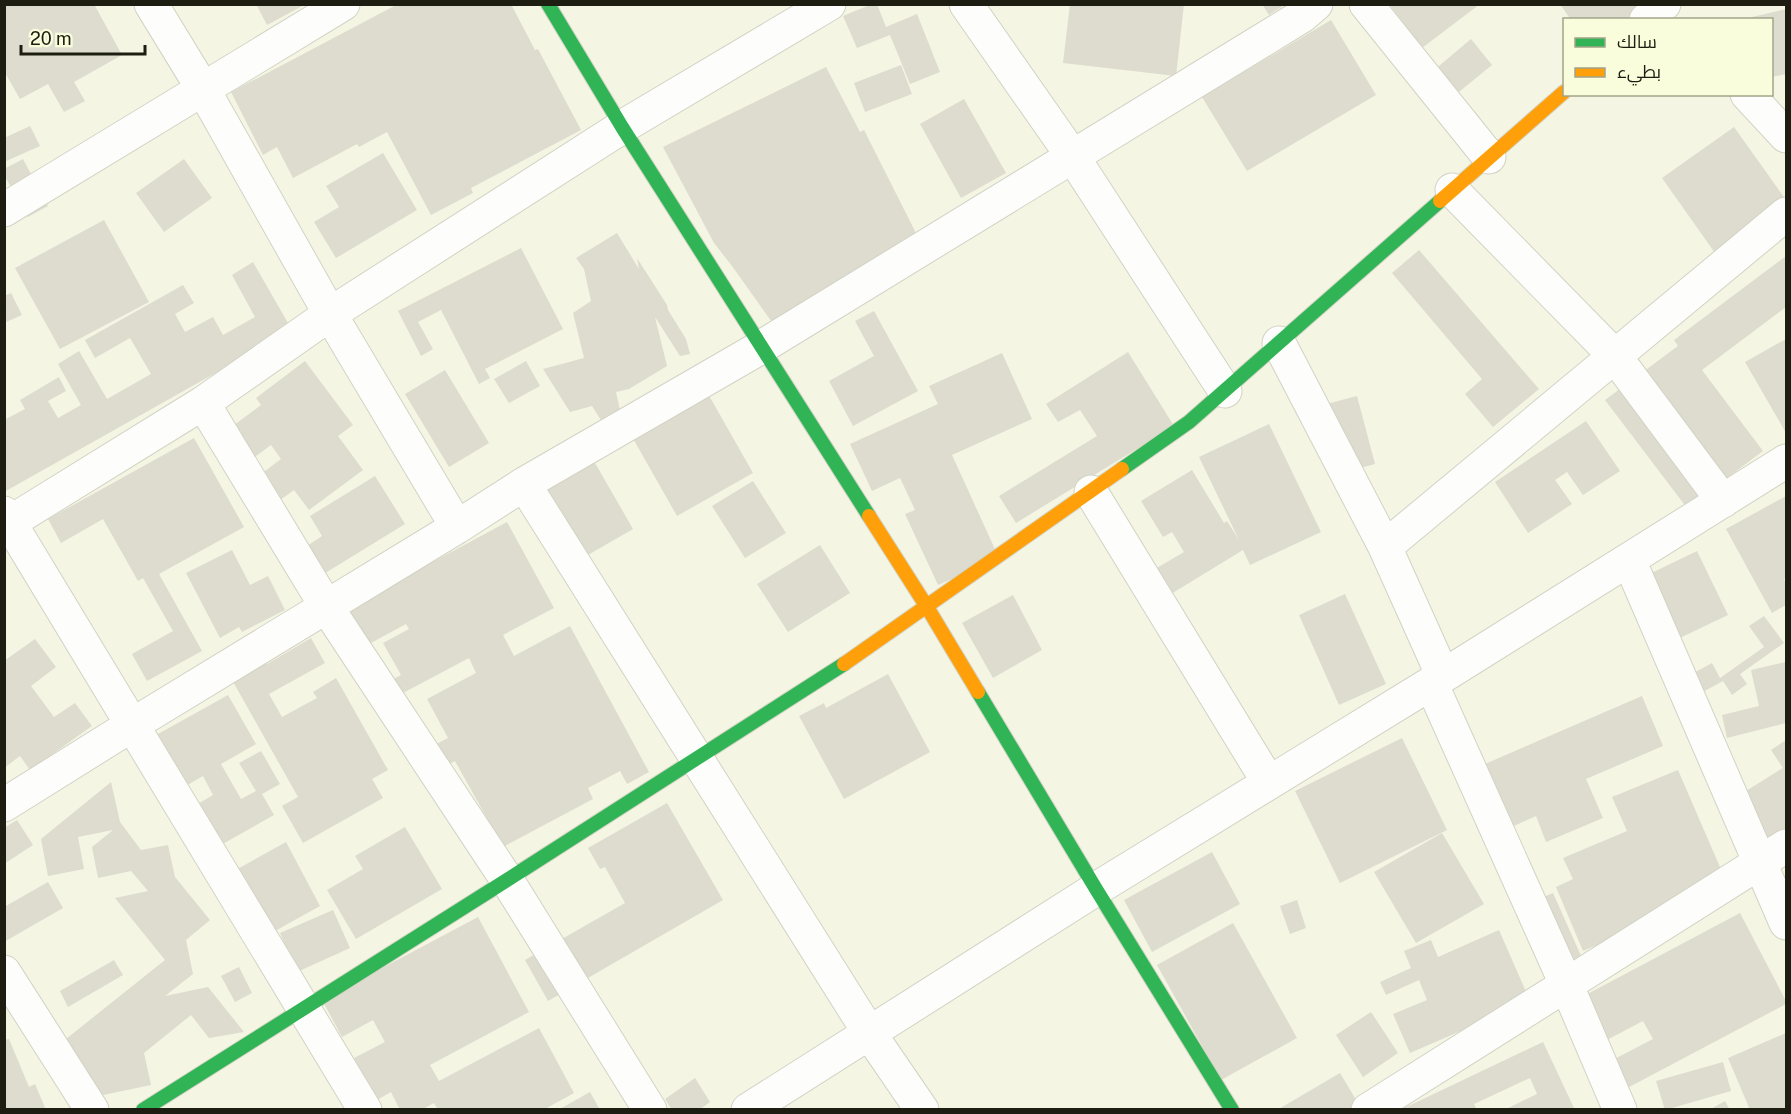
<svg xmlns="http://www.w3.org/2000/svg" width="1791" height="1114" font-family="'Public Sans',Cairo,sans-serif">
<style>
.building{fill:#dedcce}
.lines{fill:none;stroke-linecap:round;stroke-linejoin:round}
.street-casing{stroke:#d2d3c5;stroke-width:35}
.fast-casing{stroke:#d2d3c5;stroke-width:16}
.slow-casing{stroke:#d2d3c5;stroke-width:16}
.street{stroke:#fdfefb;stroke-width:33}
.fast{stroke:#30b455;stroke-width:14}
.slow{stroke:#ff9f0a;stroke-width:14}
</style>
<rect width="100%" height="100%" fill="#f4f5e3"/>
<!-- building -->
<path class="building" d="M 4,4 L 94,4 L 122,55 L 74,82 L 85,101 L 64,112 L 48,84 L 20,99 L 4,71 Z
M 256,4 L 306,4 L 267,25 Z
M 398,4 L 511,4 L 535,50 L 538,49 L 581,130 L 471,188 L 473,193 L 431,215 L 387,132 L 359,147 L 357,144 L 293,178 L 277,147 L 263,155 L 231,92 Z
M 872,4 L 877,4 L 886,27 L 917,14 L 940,72 L 910,84 L 890,35 L 857,48 L 843,16 Z
M 1070,4 L 1184,4 L 1176,76 L 1063,63 Z
M 1262,4 L 1286,4 L 1269,15 Z
M 1389,4 L 1480,4 L 1422,48 Z
M 1560,4 L 1638,4 L 1641,9 L 1628,20 L 1571,20 Z
M 1786,9 L 1786,74 L 1772,77 L 1772,20 L 1752,20 L 1752,17 Z
M 1331,20 L 1376,95 L 1247,171 L 1202,97 Z
M 1471,39 L 1492,65 L 1454,96 L 1433,71 Z
M 901,65 L 912,94 L 865,112 L 854,83 Z
M 826,67 L 860,132 L 864,130 L 917,235 L 774,325 L 732,266 L 714,243 L 663,147 Z
M 964,99 L 1006,173 L 961,198 L 920,124 Z
M 30,126 L 40,146 L 4,162 L 4,138 Z
M 1734,127 L 1786,200 L 1715,253 L 1662,178 Z
M 383,153 L 417,210 L 336,258 L 314,222 L 339,207 L 326,186 Z
M 23,159 L 48,206 L 28,217 L 4,175 L 4,169 Z
M 184,159 L 212,198 L 164,232 L 136,193 Z
M 104,220 L 149,302 L 60,349 L 15,268 Z
M 617,233 L 639,269 L 637,258 L 667,305 L 668,310 L 686,339 L 690,354 L 680,356 L 655,317 L 667,366 L 629,389 L 616,392 L 621,415 L 604,425 L 592,406 L 570,412 L 543,369 L 584,358 L 573,313 L 591,301 L 584,269 L 576,258 Z
M 521,248 L 563,329 L 485,369 L 490,378 L 479,384 L 441,310 L 418,322 L 433,349 L 421,356 L 398,311 Z
M 1419,250 L 1539,389 L 1493,427 L 1465,394 L 1482,379 L 1392,273 Z
M 1786,256 L 1786,307 L 1702,370 L 1763,451 L 1687,508 L 1605,400 L 1678,346 L 1674,340 Z
M 253,262 L 292,330 L 4,492 L 4,420 L 25,409 L 20,400 L 59,377 L 66,391 L 48,401 L 58,418 L 81,405 L 58,364 L 79,351 L 107,399 L 151,374 L 130,338 L 95,358 L 85,340 L 183,285 L 194,303 L 175,314 L 185,332 L 213,317 L 223,335 L 255,317 L 232,275 Z
M 11,293 L 22,315 L 4,323 L 4,296 Z
M 874,311 L 918,391 L 853,426 L 829,381 L 874,356 L 855,321 Z
M 1786,339 L 1786,433 L 1745,362 Z
M 1128,352 L 1174,426 L 1016,523 L 999,496 L 1097,436 L 1080,410 L 1058,422 L 1046,404 Z
M 1002,353 L 1032,419 L 952,455 L 999,558 L 938,585 L 905,514 L 915,510 L 900,478 L 872,491 L 850,444 L 938,404 L 929,386 Z
M 305,361 L 353,425 L 338,436 L 363,470 L 309,510 L 294,490 L 272,506 L 253,480 L 281,459 L 271,445 L 244,465 L 222,434 L 261,405 L 256,398 Z
M 526,361 L 540,386 L 509,403 L 494,379 Z
M 445,370 L 489,443 L 449,467 L 405,394 Z
M 707,392 L 753,473 L 677,516 L 631,435 Z
M 1357,396 L 1375,464 L 1341,473 L 1323,405 Z
M 1586,421 L 1620,471 L 1583,495 L 1567,472 L 1555,480 L 1572,504 L 1528,533 L 1495,482 Z
M 1269,424 L 1321,532 L 1250,565 L 1243,550 L 1171,594 L 1155,569 L 1184,552 L 1172,532 L 1163,537 L 1141,501 L 1192,470 L 1224,523 L 1227,521 L 1239,540 L 1199,457 Z
M 194,438 L 244,527 L 159,574 L 202,651 L 147,681 L 132,654 L 173,631 L 143,578 L 138,581 L 103,519 L 61,543 L 48,519 Z
M 591,456 L 633,529 L 581,559 L 539,486 Z
M 375,476 L 405,524 L 322,575 L 304,548 L 322,536 L 310,516 Z
M 753,481 L 786,533 L 745,558 L 712,506 Z
M 1786,496 L 1786,578 L 1784,579 L 1786,584 L 1786,605 L 1772,613 L 1726,529 Z
M 507,522 L 554,608 L 503,635 L 514,656 L 570,626 L 649,772 L 627,784 L 620,771 L 588,788 L 593,799 L 503,847 L 455,761 L 435,772 L 423,751 L 448,738 L 427,699 L 476,673 L 469,658 L 386,702 L 378,687 L 401,675 L 383,643 L 409,629 L 406,624 L 358,650 L 338,613 Z
M 820,545 L 850,593 L 788,632 L 757,584 Z
M 232,550 L 250,585 L 268,576 L 285,610 L 242,632 L 239,627 L 220,638 L 186,573 Z
M 1697,551 L 1728,615 L 1663,646 L 1633,582 Z
M 1345,594 L 1386,684 L 1339,705 L 1299,615 Z
M 1013,595 L 1042,650 L 993,678 L 962,623 Z
M 1764,616 L 1784,643 L 1740,674 L 1747,684 L 1732,695 L 1723,681 L 1701,693 L 1690,675 L 1712,663 L 1720,678 L 1764,647 L 1749,626 Z
M 311,638 L 325,663 L 269,694 L 282,717 L 317,698 L 313,692 L 336,678 L 388,770 L 372,779 L 383,798 L 303,843 L 282,806 L 298,797 L 227,671 L 260,653 L 267,664 Z
M 35,639 L 56,667 L 31,686 L 54,717 L 75,703 L 92,726 L 30,770 L 20,756 L 4,768 L 4,661 Z
M 1785,662 L 1786,723 L 1727,738 L 1722,715 L 1759,706 L 1751,670 Z
M 888,674 L 930,752 L 844,799 L 799,716 L 824,703 L 826,708 Z
M 228,695 L 256,744 L 221,764 L 241,799 L 256,791 L 239,763 L 261,751 L 280,784 L 262,794 L 274,815 L 219,846 L 196,805 L 213,795 L 203,776 L 179,790 L 149,739 Z
M 1642,696 L 1663,746 L 1586,779 L 1603,818 L 1546,842 L 1536,816 L 1505,830 L 1478,767 Z
M 1402,738 L 1447,830 L 1340,883 L 1295,791 Z
M 1786,740 L 1786,830 L 1767,842 L 1738,796 L 1783,768 L 1771,750 Z
M 1678,770 L 1729,888 L 1583,951 L 1556,887 L 1573,879 L 1563,858 L 1627,831 L 1612,797 Z
M 111,782 L 120,822 L 141,850 L 168,845 L 175,877 L 210,920 L 186,940 L 193,974 L 165,996 L 208,987 L 244,1032 L 209,1038 L 191,1015 L 144,1053 L 151,1085 L 103,1095 L 61,1043 L 165,960 L 115,898 L 148,891 L 131,871 L 98,878 L 92,847 L 113,830 L 78,837 L 84,869 L 48,876 L 41,839 Z
M 667,803 L 723,900 L 548,1001 L 525,960 L 625,903 L 605,867 L 600,869 L 588,848 Z
M 17,820 L 33,845 L 4,864 L 4,828 Z
M 405,827 L 442,889 L 356,939 L 327,890 L 363,869 L 355,856 Z
M 1442,833 L 1484,904 L 1416,943 L 1374,872 Z
M 286,842 L 320,906 L 266,936 L 232,872 Z
M 1212,852 L 1240,904 L 1152,952 L 1124,900 Z
M 48,882 L 63,908 L 4,942 L 4,907 Z
M 1553,893 L 1586,967 L 1553,981 L 1520,907 Z
M 1297,900 L 1306,928 L 1290,934 L 1280,906 Z
M 333,910 L 350,948 L 297,972 L 280,933 Z
M 1740,913 L 1786,1001 L 1786,1004 L 1616,1094 L 1601,1066 L 1653,1039 L 1643,1021 L 1601,1043 L 1578,999 Z
M 478,917 L 529,1012 L 430,1065 L 439,1081 L 539,1028 L 574,1093 L 543,1110 L 438,1110 L 434,1103 L 421,1110 L 400,1110 L 391,1092 L 377,1100 L 354,1058 L 385,1042 L 373,1020 L 342,1037 L 322,1000 Z
M 1233,923 L 1297,1038 L 1221,1080 L 1157,965 Z
M 1499,930 L 1530,1001 L 1410,1053 L 1393,1014 L 1427,1000 L 1419,980 L 1386,995 L 1380,982 L 1411,968 L 1404,951 L 1431,940 L 1438,957 Z
M 114,960 L 123,975 L 68,1007 L 60,991 Z
M 239,967 L 252,993 L 235,1002 L 221,976 Z
M 1371,1012 L 1398,1053 L 1363,1077 L 1336,1035 Z
M 1786,1033 L 1786,1110 L 1750,1110 L 1728,1058 Z
M 9,1039 L 29,1087 L 35,1084 L 46,1110 L 4,1110 L 4,1040 Z
M 1543,1042 L 1575,1110 L 1504,1110 L 1537,1094 L 1530,1078 L 1474,1104 L 1477,1110 L 1400,1110 Z
M 1723,1062 L 1731,1091 L 1665,1110 L 1656,1081 Z
M 1340,1073 L 1361,1108 L 1277,1110 Z
M 695,1078 L 710,1102 L 699,1110 L 672,1110 L 665,1099 Z
M 590,1092 L 600,1110 L 558,1110 Z
M 1725,1101 L 1730,1110 L 1709,1110 Z"/>
<g class="lines">
<!-- street casing -->
<g class="street-casing">
<path id="street" d="M 151,4 L 203,89 L 330,314 L 457,527
M 966,4 L 1073,157 L 1225,391
M 1366,4 L 1489,157
M 1646,20 L 1664,4
M 1747,94 L 1786,136
M 1452,190 L 1614,355 L 1723,501
M 4,210 L 343,4
M 1279,343 L 1385,547 L 1443,676
M 203,403 L 326,606 L 507,880 L 650,1110
M 524,484 L 870,1034 L 922,1110
M 1091,492 L 1269,783
M 4,513 L 365,1110
M 4,526 L 203,403 L 330,314 L 622,127 L 829,4
M 1385,547 L 1786,214
M 1629,560 L 1786,923
M 1431,683 L 1567,986 L 1620,1110
M 4,805 L 132,725 L 457,527 L 524,484 L 763,346 L 1302,16 L 1316,4
M 4,972 L 92,1110
M 748,1110 L 1096,889 L 1443,676 L 1786,461
M 1368,1110 L 1786,846"/>
</g>
<!-- fast casing -->
<g class="fast-casing">
<path id="fast" d="M 548,4 L 622,127 L 869,516
M 1122,469 L 1189,422 L 1440,201
M 978,692 L 1096,889 L 1232,1110
M 143,1110 L 507,880 L 844,664"/>
</g>
<!-- slow casing -->
<g class="slow-casing">
<path id="slow" d="M 1440,201 L 1564,92
M 869,516 L 927,607 L 978,692
M 844,664 L 1122,469"/>
</g>
<!-- street -->
<use href="#street" class="street"/>
<!-- fast -->
<use href="#fast" class="fast"/>
<!-- slow -->
<use href="#slow" class="slow"/>
</g>
<!-- border -->
<rect width="1791" height="1114" fill="none" stroke="#1d1e11" stroke-width="12"/>
<!-- legend -->
<rect x="1563" y="18" width="210" height="78" fill="#fafddb" stroke="#a2a48a" stroke-width="1.5"/>
<rect x="1575" y="38" width="30" height="9" fill="#30b455" stroke="#a2a48a" stroke-width="1.5"/>
<text x="1617" y="48" font-size="18" fill="#1d1e11">سالك</text>
<rect x="1575" y="68" width="30" height="9" fill="#ff9f0a" stroke="#a2a48a" stroke-width="1.5"/>
<text x="1617" y="78" font-size="18" fill="#1d1e11">بطيء</text>
<!-- scale -->
<path d="M21 45v9h124v-9" fill="none" stroke="#1d1e11" stroke-width="3"/>
<text x="30" y="45" font-size="18" fill="#1d1e11" stroke="#fafddb" stroke-width="4.5" paint-order="stroke">20 m</text>
</svg>
